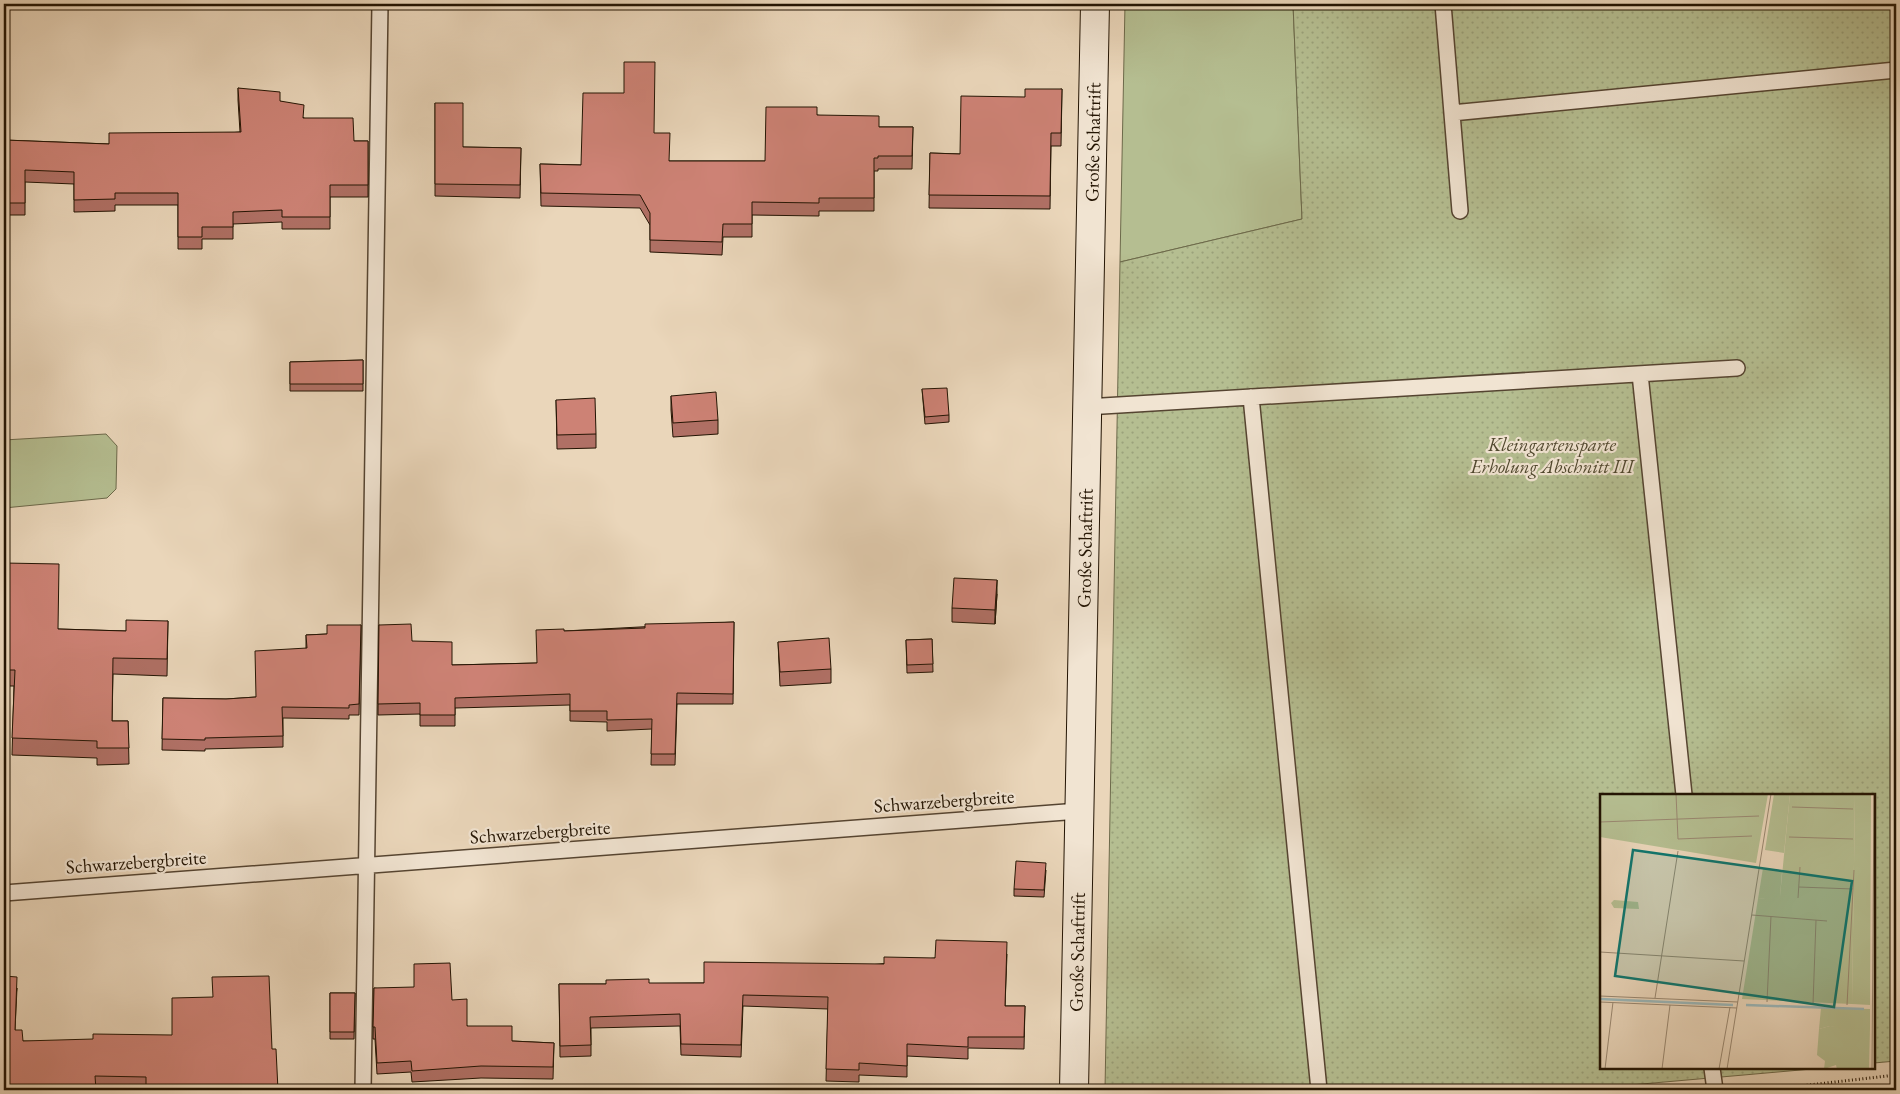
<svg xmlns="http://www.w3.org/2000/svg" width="1900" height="1094" font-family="'EB Garamond',serif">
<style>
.green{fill:#b5be91;stroke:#6c694a}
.garden{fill:url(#garden-dots);stroke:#6c694a}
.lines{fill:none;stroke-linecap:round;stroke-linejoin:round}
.lane-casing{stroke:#554431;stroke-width:18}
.secondary-casing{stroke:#231403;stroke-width:30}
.path{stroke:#231403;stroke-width:3;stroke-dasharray:1 2.5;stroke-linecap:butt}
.lane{stroke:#f1e4d2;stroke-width:15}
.secondary{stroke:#f1e4d2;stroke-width:28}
.wall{fill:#b07065;stroke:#231403}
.shaded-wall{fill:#905b52;stroke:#231403}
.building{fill:#cd8275;stroke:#231403}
.labels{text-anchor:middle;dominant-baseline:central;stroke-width:4.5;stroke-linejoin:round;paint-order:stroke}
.street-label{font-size:19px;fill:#231403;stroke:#f1e4d2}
.park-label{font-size:19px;font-style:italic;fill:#4f472e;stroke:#f1e4d2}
.inset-river{fill:none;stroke:#9bb7b9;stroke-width:2.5}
.inset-road{fill:none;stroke:#9a8871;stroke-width:1}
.view{fill:#0f766e;fill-opacity:0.15;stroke:#0f766e;stroke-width:2.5}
.inset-edge{fill:none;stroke:#231403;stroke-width:2.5}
</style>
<defs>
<pattern id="garden-dots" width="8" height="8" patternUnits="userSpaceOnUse" patternTransform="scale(1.25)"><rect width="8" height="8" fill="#b5be91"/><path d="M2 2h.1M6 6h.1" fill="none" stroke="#9ba27b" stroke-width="1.8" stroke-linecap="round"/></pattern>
</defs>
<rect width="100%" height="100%" fill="#ead6ba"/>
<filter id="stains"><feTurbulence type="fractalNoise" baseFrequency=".004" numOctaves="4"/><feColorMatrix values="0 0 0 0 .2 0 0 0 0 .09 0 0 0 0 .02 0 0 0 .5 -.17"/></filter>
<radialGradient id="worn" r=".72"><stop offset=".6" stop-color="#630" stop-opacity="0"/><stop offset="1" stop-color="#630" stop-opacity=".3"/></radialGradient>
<!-- green -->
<path class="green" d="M 1125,4 L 1293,4 L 1302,219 L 1120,262 Z
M 106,434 L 117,446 L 116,489 L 107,498 L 4,508 L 4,440 Z"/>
<!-- garden -->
<path class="garden" d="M 1293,4 L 1896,4 L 1896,1061 L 1874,1063 L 1874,795 L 1601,795 L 1601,1068 L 1823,1068 L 1574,1090 L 1105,1090 L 1120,262 L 1302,219 Z"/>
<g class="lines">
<!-- lane casing -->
<g class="lane-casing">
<path id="lane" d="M 1443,4 L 1460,211
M 1452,113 L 1896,70
M 1640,374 L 1684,795
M 1251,397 L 1319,1090
M 1086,407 L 1737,368
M 4,893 L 1079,811
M 1712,1068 L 1715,1090
M 363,1090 L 380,4"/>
</g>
<!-- secondary casing -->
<g class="secondary-casing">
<g id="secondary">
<path id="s1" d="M 1074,1090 L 1095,4"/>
</g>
</g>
<!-- path -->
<path class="path" d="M 1765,1090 L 1896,1075"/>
<!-- lane -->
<use href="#lane" class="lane"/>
<!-- secondary -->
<use href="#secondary" class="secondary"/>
</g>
<!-- wall -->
<path class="wall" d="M 238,88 L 280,101 L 304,118 L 354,141 L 368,141 L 368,197 L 330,197 L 330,229 L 282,229 L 282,222 L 233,224 L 233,239 L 202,239 L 202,249 L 178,249 L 178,205 L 115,205 L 115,211 L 74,212 L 74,184 L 25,182 L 25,215 L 4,215 L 4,140 L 109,144 L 240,132 L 238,100 Z
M 1062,89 L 1061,146 L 1051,146 L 1050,209 L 929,208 L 930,153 L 960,154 L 1025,97 Z
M 435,103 L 463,147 L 521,148 L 520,198 L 435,196 Z
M 817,115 L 879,127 L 913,127 L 912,169 L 878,169 L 878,171 L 874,171 L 874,211 L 819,211 L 819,216 L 752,215 L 752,237 L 723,237 L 722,255 L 650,252 L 650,225 L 640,208 L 541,206 L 540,164 L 581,165 L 654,133 L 669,161 L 765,161 Z
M 363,360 L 363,391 L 290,391 L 290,362 Z
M 922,389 L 949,415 L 949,422 L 925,424 Z
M 671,396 L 718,420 L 718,434 L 673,437 L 671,410 Z
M 556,400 L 596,434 L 596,448 L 557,449 Z
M 4,563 L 58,629 L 126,631 L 168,621 L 167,676 L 113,674 L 112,721 L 128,721 L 129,764 L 97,765 L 97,758 L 12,755 L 14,686 L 4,686 Z
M 997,594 L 995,624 L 952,622 L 952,608 Z
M 734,622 L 733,704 L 677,704 L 675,765 L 651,765 L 652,729 L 607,731 L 607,722 L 570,721 L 570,705 L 455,708 L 455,726 L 420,726 L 420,714 L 378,715 L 379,625 L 412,641 L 452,665 L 537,663 L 564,631 Z
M 361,625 L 359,715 L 349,715 L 349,719 L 283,718 L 283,747 L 205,749 L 205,751 L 162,750 L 163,698 L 226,699 L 256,697 L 306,648 L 306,635 L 327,634 Z
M 932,639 L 933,672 L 907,673 L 906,640 Z
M 778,642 L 831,669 L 831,683 L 780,686 Z
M 1046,870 L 1044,897 L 1014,896 L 1014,889 Z
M 1007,954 L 1005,1006 L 1025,1006 L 1024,1049 L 968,1048 L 968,1059 L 907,1056 L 907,1077 L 859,1075 L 859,1082 L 826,1081 L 828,1009 L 743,1006 L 741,1057 L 681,1055 L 680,1026 L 591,1028 L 591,1056 L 560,1057 L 559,984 L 606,984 L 704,983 L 935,958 Z
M 17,988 L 15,1030 L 23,1041 L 272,1049 L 278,1090 L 146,1090 L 146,1088 L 96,1088 L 4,1090 Z
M 374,988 L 452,1000 L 467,1026 L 512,1041 L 554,1043 L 553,1079 L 481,1078 L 412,1082 L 411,1072 L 377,1074 L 375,1039 L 373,1039 Z
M 330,993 L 355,993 L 354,1039 L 330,1039 Z"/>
<!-- shaded-wall -->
<path class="shaded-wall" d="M 997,580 L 997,594 L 995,624 L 995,610 Z
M 5,728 L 5,742 L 4,778 L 4,764 Z"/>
<!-- building -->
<path class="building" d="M 624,62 L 655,62 L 654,133 L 670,133 L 669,161 L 765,161 L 766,107 L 817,107 L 817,115 L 879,116 L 879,127 L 913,127 L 912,156 L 878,156 L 878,158 L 874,158 L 874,198 L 819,198 L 819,203 L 752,202 L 752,224 L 723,224 L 722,242 L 650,240 L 650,213 L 640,195 L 541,193 L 540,164 L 581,165 L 583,93 L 624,93 Z
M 238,88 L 280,92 L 280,101 L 304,105 L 303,118 L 353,118 L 354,141 L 368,141 L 368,185 L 330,185 L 330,217 L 282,217 L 282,210 L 233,212 L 233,227 L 202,227 L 202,237 L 178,237 L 178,193 L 115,193 L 115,199 L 74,200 L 74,172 L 25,170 L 25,203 L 4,203 L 4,140 L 109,144 L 109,133 L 241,132 Z
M 1025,89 L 1062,89 L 1061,133 L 1051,133 L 1050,196 L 929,195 L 930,153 L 960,154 L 961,96 L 1025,97 Z
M 435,103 L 463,103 L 463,147 L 521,148 L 520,185 L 435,184 Z
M 363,360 L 363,384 L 290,384 L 290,362 Z
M 947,388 L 949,415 L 925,417 L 922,389 Z
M 716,392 L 718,420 L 673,423 L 671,396 Z
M 595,398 L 596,434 L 557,435 L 556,400 Z
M 4,563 L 59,564 L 58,629 L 126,631 L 126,620 L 168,621 L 167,659 L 113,658 L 112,721 L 128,721 L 129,748 L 97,748 L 97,741 L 12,738 L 15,670 L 4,670 Z
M 954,578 L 997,580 L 995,610 L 952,608 Z
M 734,622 L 733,694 L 677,693 L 675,754 L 651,754 L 652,719 L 607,720 L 607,711 L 570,711 L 570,694 L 455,698 L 455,715 L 420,715 L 420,703 L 378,704 L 379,625 L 411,624 L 412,641 L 452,642 L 452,665 L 537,663 L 536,630 L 564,629 L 564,631 L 645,628 L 645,624 Z
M 327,625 L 361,625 L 359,704 L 349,705 L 349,708 L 282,707 L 283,736 L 205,738 L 205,740 L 162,739 L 163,698 L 226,699 L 256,697 L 255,651 L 307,648 L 306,635 L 327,634 Z
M 829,638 L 831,669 L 780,672 L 778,642 Z
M 932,639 L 933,664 L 907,665 L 906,640 Z
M 4,728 L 5,728 L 4,764 Z
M 1016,861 L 1046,863 L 1044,890 L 1014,889 Z
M 936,940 L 1007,942 L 1005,1006 L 1025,1006 L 1024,1037 L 968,1037 L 968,1047 L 907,1044 L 907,1066 L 859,1063 L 859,1070 L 826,1069 L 828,997 L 743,995 L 741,1045 L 681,1044 L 680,1014 L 590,1017 L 591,1045 L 560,1046 L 559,984 L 606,984 L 606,980 L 649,979 L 649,983 L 704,983 L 704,962 L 884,964 L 884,957 L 935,958 Z
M 450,963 L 452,1000 L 467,999 L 467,1026 L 512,1026 L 512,1041 L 554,1043 L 553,1067 L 481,1066 L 412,1071 L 411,1061 L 377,1063 L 375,1027 L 373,1027 L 374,988 L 414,987 L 414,964 Z
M 4,976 L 17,977 L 15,1030 L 22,1030 L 23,1041 L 93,1039 L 93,1034 L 172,1035 L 172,998 L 213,997 L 212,977 L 269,976 L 272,1049 L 276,1049 L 278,1090 L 204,1090 L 204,1087 L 146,1086 L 146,1077 L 95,1076 L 96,1090 L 4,1090 Z
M 330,993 L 355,993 L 354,1032 L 330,1032 Z"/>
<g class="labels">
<!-- street labels -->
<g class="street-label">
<text stroke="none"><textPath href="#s1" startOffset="948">Große Schaftrift</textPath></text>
<text stroke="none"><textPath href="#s1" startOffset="542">Große Schaftrift</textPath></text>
<text transform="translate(944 801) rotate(-4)">Schwarzebergbreite</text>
<text transform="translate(540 832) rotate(-4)">Schwarzebergbreite</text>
<text transform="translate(136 862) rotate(-4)">Schwarzebergbreite</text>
<text stroke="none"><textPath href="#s1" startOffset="138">Große Schaftrift</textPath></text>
</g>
<!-- park labels -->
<g class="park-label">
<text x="1552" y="444">Kleingartensparte<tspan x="1552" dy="22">Erholung Abschnitt III</tspan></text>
</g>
</g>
<!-- overview -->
<g transform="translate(1600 794)">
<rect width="275" height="275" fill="#ead6ba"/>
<path d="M 174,0 L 190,0 L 184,59 L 165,56 ZM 255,0 L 271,0 L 270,211 L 252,210 ZM 163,74 L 182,77 L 180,103 L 158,105 ZM 14,106 L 38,108 L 39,115 L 14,114 L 11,109 ZM 230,232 L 270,234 L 269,275 L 237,275 L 236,271 L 224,275 L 225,267 L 217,261 L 219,235 Z" fill="#b5be91"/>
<path d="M 221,214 L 270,215 L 270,234 L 248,235 L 244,241 L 240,234 L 230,232 L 219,235 Z" fill="#b5be91"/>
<path d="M 0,0 L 168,0 L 156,69 L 0,43 ZM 190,0 L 255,0 L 252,210 L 142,205 L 158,105 L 180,102 Z" fill="#b5be91"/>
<path class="inset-river" d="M 0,205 L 133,211M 146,211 L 264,215"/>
<path class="inset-road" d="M 76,0 L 78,45 L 152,42M 192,13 L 253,15M 0,28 L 159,22M 189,43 L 253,45M 199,93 L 253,95M 198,104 L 200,73M 152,121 L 227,127M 0,158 L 144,167M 0,202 L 138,208M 55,204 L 78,57M 0,208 L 137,214M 167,208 L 171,122M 213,210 L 216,126M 247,211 L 254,76M 5,275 L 13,208M 62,275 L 70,211M 119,275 L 130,213M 127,275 L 171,0M 272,275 L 274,0"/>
<path class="view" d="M 33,56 L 252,87 L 234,213 L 15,182 Z"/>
<rect width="275" height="275" class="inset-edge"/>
</g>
<!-- margin -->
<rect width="1900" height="1094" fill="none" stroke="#ead6ba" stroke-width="20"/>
<rect x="5" y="5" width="1890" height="1084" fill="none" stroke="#231403" stroke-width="2.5"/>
<rect x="10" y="10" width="1880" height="1074" fill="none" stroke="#231403"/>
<rect width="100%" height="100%" filter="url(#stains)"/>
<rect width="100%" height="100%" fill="url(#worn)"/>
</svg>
